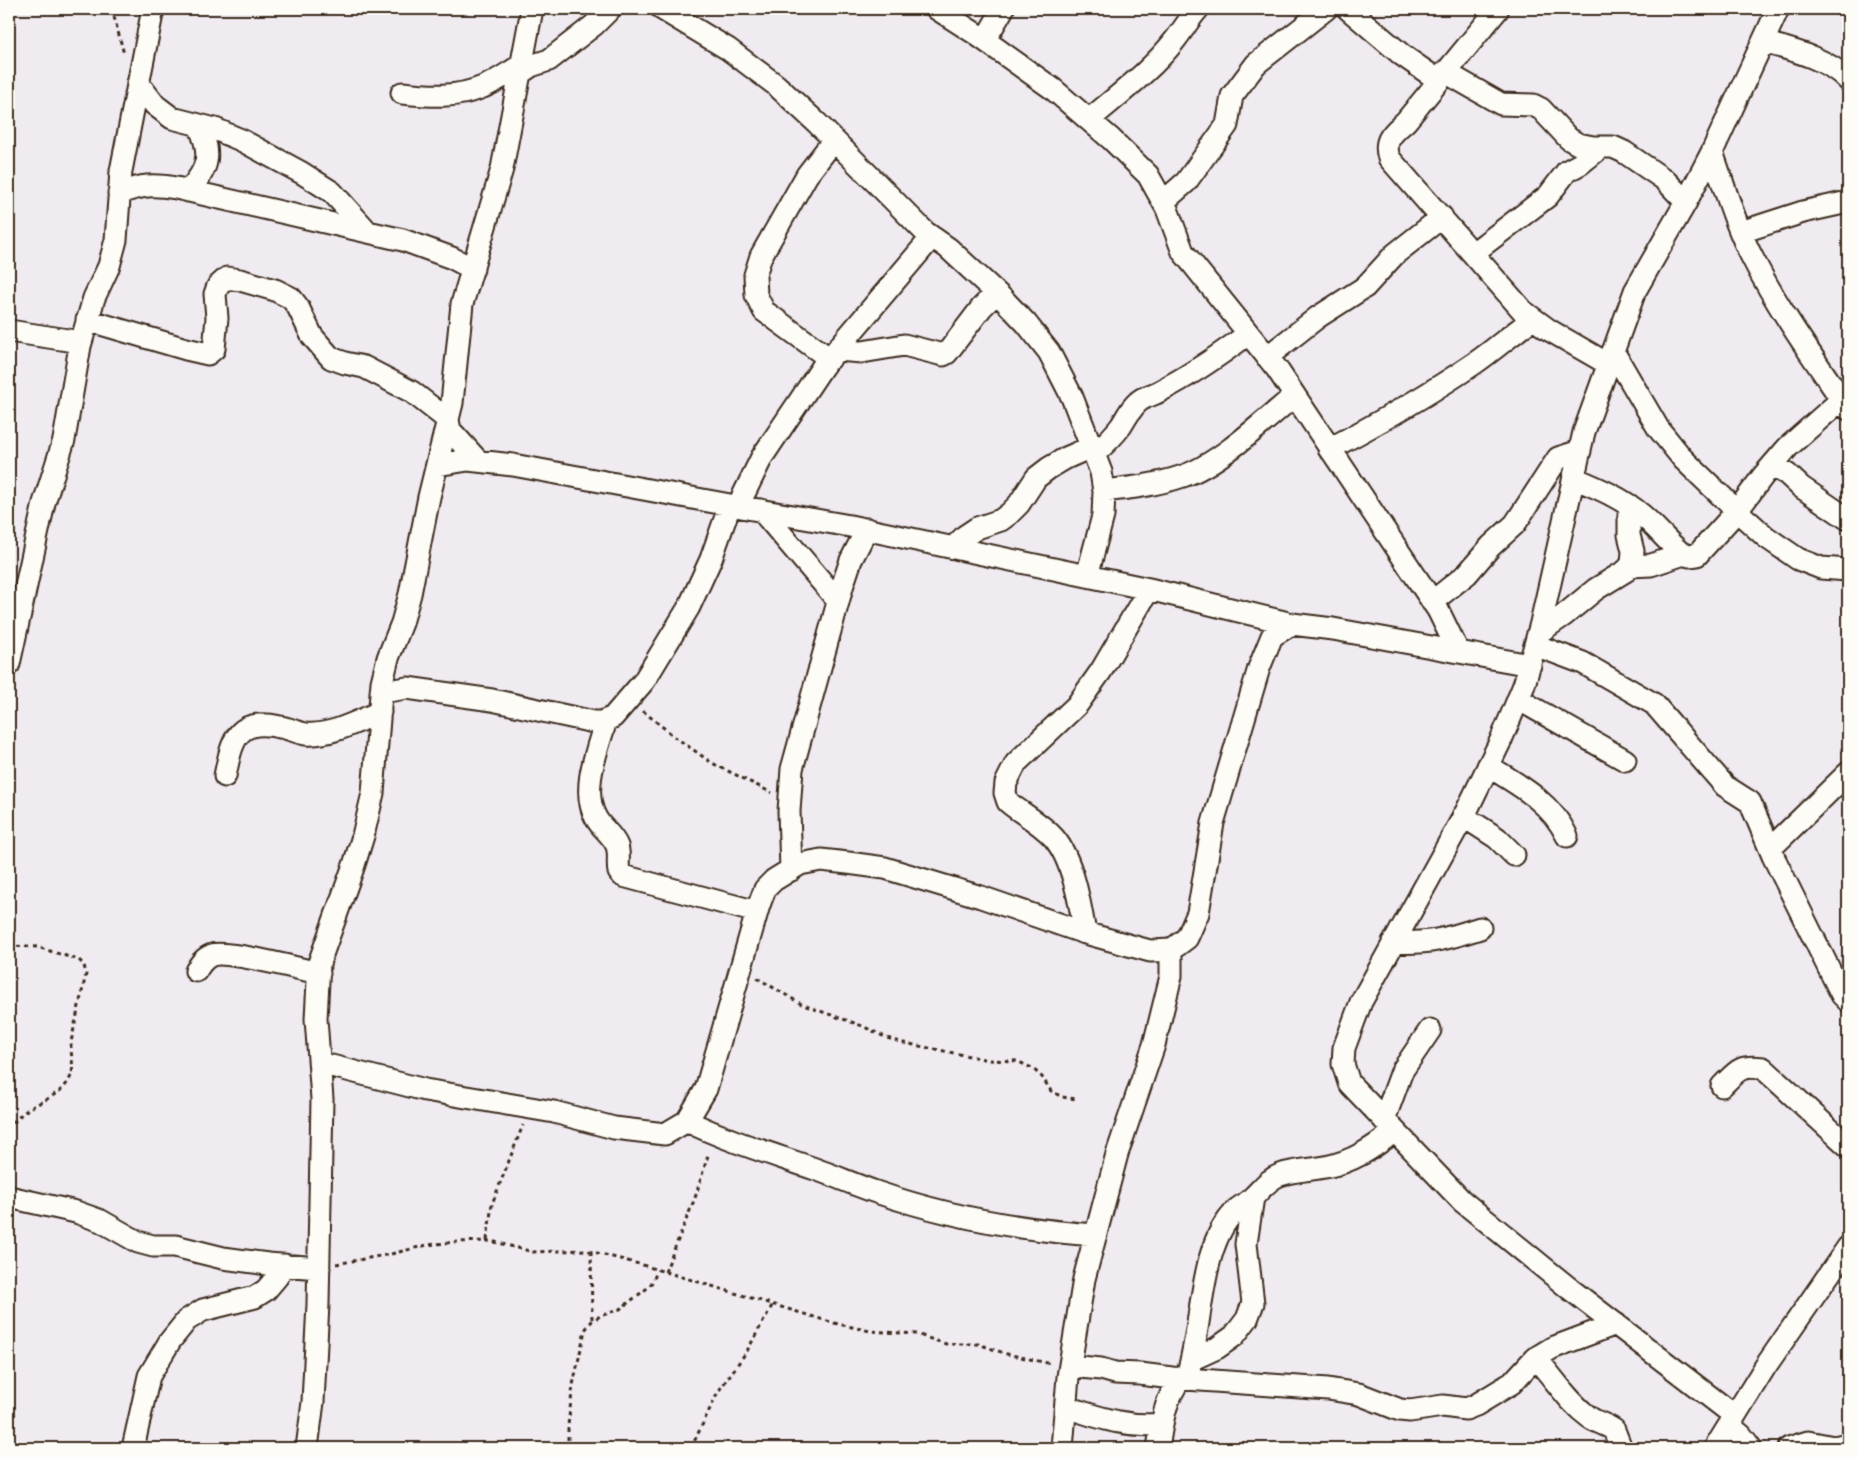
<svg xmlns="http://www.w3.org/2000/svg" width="1857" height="1457" font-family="Sriracha,sans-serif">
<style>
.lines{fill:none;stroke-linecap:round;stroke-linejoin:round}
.street-casing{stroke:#3b2a1e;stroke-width:25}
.path{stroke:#3b2a1e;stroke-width:3;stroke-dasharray:4 4;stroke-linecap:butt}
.street{stroke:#fdfcf7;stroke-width:21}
</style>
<rect width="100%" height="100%" fill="#f0ebf1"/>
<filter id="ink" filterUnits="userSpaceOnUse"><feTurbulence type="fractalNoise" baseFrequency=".02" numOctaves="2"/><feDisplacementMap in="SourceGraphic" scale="10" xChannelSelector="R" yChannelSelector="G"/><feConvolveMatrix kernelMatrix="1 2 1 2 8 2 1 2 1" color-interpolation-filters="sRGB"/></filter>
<g filter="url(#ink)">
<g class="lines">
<!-- street casing -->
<g class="street-casing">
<path id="street" d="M 662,9 L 728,49 L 776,85 L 817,123 L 925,232 L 948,248 L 1003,299 L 1026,323 L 1049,352 L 1072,397 L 1101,472 L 1104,491 L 1103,516 L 1087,576
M 937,9 L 976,34 L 1053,89 L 1111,139 L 1148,175 L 1167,209 L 1183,252 L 1277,369 L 1438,610 L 1458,651
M 1348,9 L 1402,55 L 1438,80
M 1498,9 L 1406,121 C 1393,133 1383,139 1389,158 L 1523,311 L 1549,330 L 1608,364
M 985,40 L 1003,9
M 1763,42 C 1792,50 1827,58 1848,80
M 1445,72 L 1501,104 L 1533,105 L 1541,109 L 1569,139 L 1578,144 L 1593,147 L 1613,147 L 1624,152 L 1665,180 L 1686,202
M 519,74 L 531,66 L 549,60 L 594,25 L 610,9
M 138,83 L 155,105 L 172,118 L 215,129 L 241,140 L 302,173 L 332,192 L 368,232
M 402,93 C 430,96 457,98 483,87 C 496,82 508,73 520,66
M 1089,120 C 1118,95 1151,71 1175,40 C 1183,30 1189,19 1198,9
M 1712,152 C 1725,188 1735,225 1753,259 C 1780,312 1815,360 1848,409
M 188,191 C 209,169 212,153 199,126
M 119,193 C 143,185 152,184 176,188 L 403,240 L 452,258 L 473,269
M 1163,202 L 1186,182 L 1227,125 L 1232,96 L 1256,64 L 1326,9
M 1741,232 L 1803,212 L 1848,202
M 1473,253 L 1548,196 L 1567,171 L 1580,164 L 1601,147
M 87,320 L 186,349 L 208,354 L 214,349 L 217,318 L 215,294 L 218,286 L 227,278 L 240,280 L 275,290 L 291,298 L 298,307 L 312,336 L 331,358 L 345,363 L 364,367 L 412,392 L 448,420 L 450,430 L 478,461
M 9,331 L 81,342
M 837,350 L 862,352 L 904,345 L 943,355 L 947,353 L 982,307 L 996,293
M 1613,351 L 1658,428 L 1683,459 L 1737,511 L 1766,537 L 1798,559 L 1821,568 L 1848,570
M 1267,357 L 1318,317 L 1365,287 L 1395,254 L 1442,217
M 830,359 L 764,311 L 756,295 L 755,275 L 761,256 L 807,175 L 834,140
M 1329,449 C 1379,423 1428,395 1475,363 C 1495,349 1513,333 1533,319
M 1094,454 C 1103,446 1113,437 1121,426 C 1127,417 1132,405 1142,399 C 1148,396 1155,394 1160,391 C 1191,375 1220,355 1248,334
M 437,465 L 468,460 L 513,465 L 730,505 L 850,526 L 1149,589 L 1292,624
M 1772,466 L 1787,474 L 1801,487 L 1848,519
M 1574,478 C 1598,488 1622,498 1642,515 C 1656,527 1667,541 1681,553 L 1689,556 L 1697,555 L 1737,511 L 1763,476 L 1788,447 L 1842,399
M 1104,491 C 1130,488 1157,485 1183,476 C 1219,464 1264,421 1294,396
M 738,506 L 762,457 L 823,366 L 932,237
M 761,510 L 838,601
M 954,547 L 965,536 L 977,528 L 1001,520 L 1009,514 L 1019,504 L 1036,478 L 1049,468 L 1066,458 L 1091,447
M 1630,566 L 1651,565 L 1684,554
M 1432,602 L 1467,574 L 1491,546 L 1515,524 L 1558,458 L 1580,451
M 1538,633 L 1563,616 L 1596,589 L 1627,570 L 1632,563 L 1633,551 L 1629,535 L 1629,505
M 1535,645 L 1583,663 L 1654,704 L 1725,786 L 1750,802 L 1773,856 L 1842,995 L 1848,1001
M 9,664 L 44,503 L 64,440 L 80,346 L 94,298 L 109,266 L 116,240 L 121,171 L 153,9
M 381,692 L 407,688 L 492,700 L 594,722 L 602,722 L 613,717 L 644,681 L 689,607 L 711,559 L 730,505
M 1518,699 L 1625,760
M 606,720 C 598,748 580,790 596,818 C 602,829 612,834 617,846 C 620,854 617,864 619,872 L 623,876 L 757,912
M 1488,766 C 1519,785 1551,802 1567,836
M 225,776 C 232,741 236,717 280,727 C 289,728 298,733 306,734 C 331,736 358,721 380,712
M 1463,816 L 1497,838 L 1514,855
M 1770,849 L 1848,773
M 791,870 L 789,811 L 792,769 L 843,584 L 851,560 L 867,529
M 1085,933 C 1080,904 1073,860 1054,838 C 1041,823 1022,814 1008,802 L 1005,793 L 1006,783 L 1016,763 L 1077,705 L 1101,671 L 1149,589
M 1393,942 C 1430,944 1446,939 1480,928
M 196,971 C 200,964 204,958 212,955 C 227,950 299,969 319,973
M 320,1063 L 425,1090 L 554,1112 L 614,1128 L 665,1134 L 687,1121 L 706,1089 L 759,905 L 765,889 L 774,880 L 800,864 L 821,860 L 848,863 L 885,868 L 981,897 L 1085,933 L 1150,951 L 1171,950 L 1187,938 L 1198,913 L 1213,823 L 1259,668 L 1272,636 L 1292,624 L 1333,629 L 1530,665
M 1722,1086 C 1738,1070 1740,1065 1763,1068 L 1848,1146
M 1384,1120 L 1402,1071 L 1430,1030
M 687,1121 C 728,1141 772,1154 815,1169 C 835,1176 855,1185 876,1192 C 946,1216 1021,1230 1096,1235
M 9,1197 L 76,1212 L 101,1221 L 138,1242 L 153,1246 L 175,1246 L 223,1258 L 268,1264 L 319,1268
M 1535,1358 C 1554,1377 1567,1401 1589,1417 C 1597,1423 1606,1424 1614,1430 L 1621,1448
M 1193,1359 L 1217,1348 L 1234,1336 L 1247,1319 L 1253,1303 L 1246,1244 L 1253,1197
M 1070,1366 L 1101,1369 L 1115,1373 L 1140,1374 L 1172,1378 L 1328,1389 L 1359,1394 L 1400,1410 L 1410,1411 L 1443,1406 L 1466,1409 L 1476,1405 L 1512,1383 L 1534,1359 L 1552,1348 L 1616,1324
M 1186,1379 C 1203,1332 1198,1245 1236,1210 C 1241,1206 1247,1203 1251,1199 C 1261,1190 1268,1179 1280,1175 C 1294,1170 1310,1170 1325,1167 C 1353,1162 1373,1148 1395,1131
M 1066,1407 C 1098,1417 1127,1428 1162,1424
M 1735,1416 L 1570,1289 L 1462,1201 L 1349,1083 L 1343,1064 L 1344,1048 L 1361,1002 L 1466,812 L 1501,740 L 1524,685 L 1541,623 L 1584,432 L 1635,291 L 1686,202 L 1712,152 L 1778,9
M 1729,1425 L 1741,1435 L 1751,1448
M 133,1448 L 149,1376 L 170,1341 L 187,1320 L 203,1310 L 255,1297 L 266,1290 L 277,1277 L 285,1265
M 307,1448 L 313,1402 L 318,1304 L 322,1099 L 316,1019 L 319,963 L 354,865 L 363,836 L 373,793 L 382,682 L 388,658 L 402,623 L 410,594 L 429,497 L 452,403 L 462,304 L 502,169 L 532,9
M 1062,1448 L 1068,1377 L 1084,1279 L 1117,1154 L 1154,1045 L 1171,976 L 1171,950
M 1158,1448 C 1163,1420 1163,1404 1180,1379
M 1715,1448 L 1765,1367 L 1848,1247
M 1789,1448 L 1808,1442 L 1834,1447 L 1848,1444"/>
</g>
<!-- path -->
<path class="path" d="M 112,9 L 124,54
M 643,711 L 675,737 L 712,763 L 772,793
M 9,946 L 37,947 L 79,960 L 84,965 L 86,974 L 71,1042 C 70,1053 75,1068 71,1076 C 64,1093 46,1099 32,1107 C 23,1112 15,1120 9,1128
M 757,978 L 803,1005 L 860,1025 L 887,1038 L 904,1043 L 989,1060 L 1017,1061 L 1032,1068 L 1042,1077 L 1051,1091 L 1062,1097 L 1076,1099
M 487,1240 L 492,1204 L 523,1125
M 591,1251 L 592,1321
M 336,1264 L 391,1254 L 427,1245 L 455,1242 L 491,1241 L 533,1252 L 586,1250 L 639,1264 L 834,1323 L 870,1331 L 916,1334 L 946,1344 L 978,1344 L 1007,1354 L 1052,1364
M 665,1272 L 695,1198 L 709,1152
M 568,1448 L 568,1425 L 573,1385 L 585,1330 L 592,1321 L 600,1316 L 620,1309 L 650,1286 L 658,1270
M 691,1448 L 718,1392 L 747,1351 L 773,1304"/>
<!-- street -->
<use href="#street" class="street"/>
</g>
</g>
<!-- margin -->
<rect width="1857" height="1457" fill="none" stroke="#fdfcf7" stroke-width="30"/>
<rect x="15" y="15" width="1827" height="1427" fill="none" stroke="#3b2a1e" stroke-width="2" filter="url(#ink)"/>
</svg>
